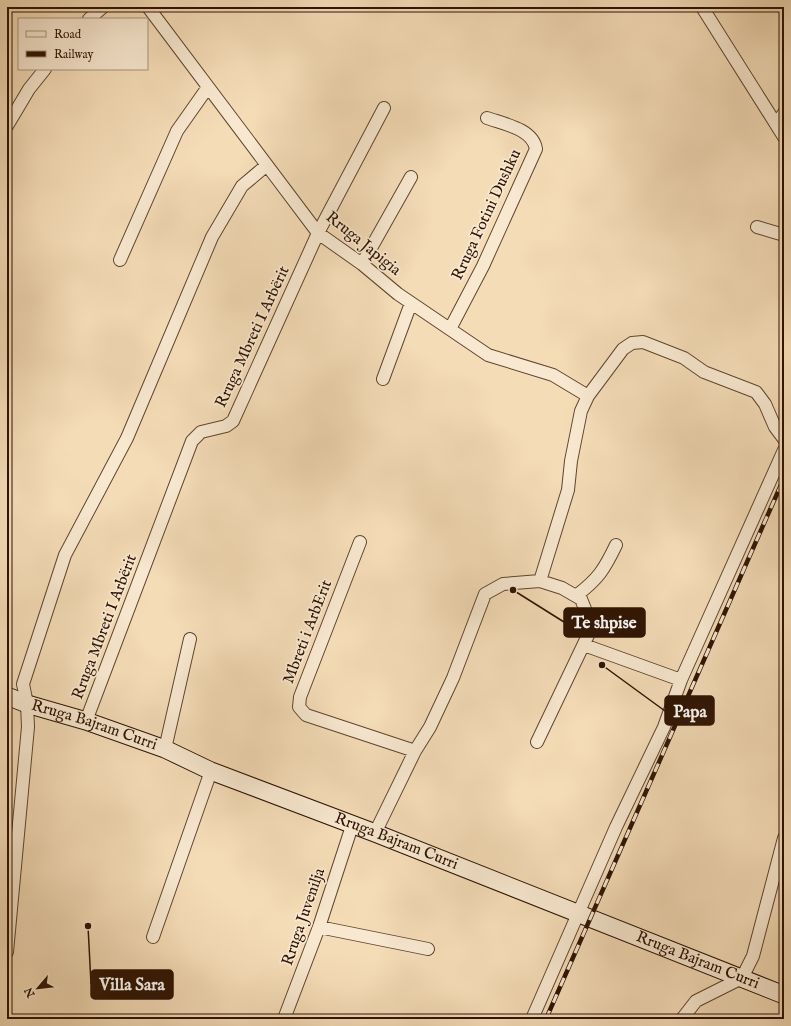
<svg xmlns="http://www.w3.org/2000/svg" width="791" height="1026" font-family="'IM FELL English',serif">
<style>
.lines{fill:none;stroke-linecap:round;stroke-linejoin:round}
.street-casing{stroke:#5f452f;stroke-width:14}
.secondary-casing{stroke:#2d1302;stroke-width:19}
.street{stroke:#f8e8d0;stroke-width:12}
.secondary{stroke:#f8e8d0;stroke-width:17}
.rail-casing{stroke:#2d1302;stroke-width:4.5}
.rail{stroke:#f8e8d0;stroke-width:3;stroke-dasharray:9;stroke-linecap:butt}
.labels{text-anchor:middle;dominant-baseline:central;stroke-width:3.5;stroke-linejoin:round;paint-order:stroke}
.street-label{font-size:16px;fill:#2d1302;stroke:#f8e8d0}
.leader{fill:none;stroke:#2d1302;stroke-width:1.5}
.callout-dot{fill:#2d1302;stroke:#f8e8d0;stroke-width:1.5}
.callout{fill:#2d1302;stroke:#2d1302;stroke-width:1.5}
.callout-label{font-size:17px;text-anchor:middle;font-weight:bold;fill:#fff}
</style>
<rect width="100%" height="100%" fill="#f4dcb7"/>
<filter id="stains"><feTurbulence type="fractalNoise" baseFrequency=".005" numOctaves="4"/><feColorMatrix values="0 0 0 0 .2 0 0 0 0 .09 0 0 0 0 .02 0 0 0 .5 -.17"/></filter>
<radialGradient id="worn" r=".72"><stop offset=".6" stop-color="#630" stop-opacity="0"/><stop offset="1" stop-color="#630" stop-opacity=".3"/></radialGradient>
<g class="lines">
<!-- street casing -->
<g class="street-casing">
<path id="street" d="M 148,7 L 318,233 L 362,264 L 398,294 L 488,355 L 553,375 L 588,396
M 702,7 L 784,137
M 89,19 L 103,7
M 777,123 L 784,113
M 7,126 L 29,89 L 45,69
M 757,227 L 784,235
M 120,260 L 177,131 L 208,87
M 362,264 L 411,177
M 450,329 L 483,266 L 536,149 C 533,129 504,124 487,118
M 383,379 L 411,303
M 360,542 L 300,697 L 299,707 L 306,715 L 415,751
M 540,581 L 568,490 L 571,461 L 581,411 L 588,396 L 623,349 L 632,343 L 643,342 L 684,358 L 704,372 L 756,392 L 765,404 L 775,427 L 784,439
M 577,595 C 598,579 604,570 616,545
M 584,645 L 681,680
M 86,721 L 192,441 L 201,432 L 226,426 L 233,421 L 318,233 L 384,108
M 165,749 L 190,639
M 375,833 L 415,751 L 430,727 L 453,678 L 485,594 L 503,584 L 540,581 L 562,588 L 581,599 L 589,619 L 590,631 L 537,742
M 319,927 L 428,949
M 153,937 L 211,771
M 7,952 L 28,727 L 27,704 L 23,684 L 65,555 L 127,438 L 212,237 L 242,186 L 267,165
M 284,1019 L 319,927 L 352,826
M 532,1019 L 616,827 L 664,727 L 681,680 L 784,450
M 682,1019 L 696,1001 L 742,978 L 753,956 L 784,838"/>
</g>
<!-- secondary casing -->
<g class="secondary-casing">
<g id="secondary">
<path id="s1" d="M 7,696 L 27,704 L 86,721 L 165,749 L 211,771 L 375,833 L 784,995"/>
</g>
</g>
<!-- street -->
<use href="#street" class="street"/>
<!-- secondary -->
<use href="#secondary" class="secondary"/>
<!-- rail casing -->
<g class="rail-casing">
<path id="rail" d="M 546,1019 L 784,478"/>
</g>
<!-- rail -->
<use href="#rail" class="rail"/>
</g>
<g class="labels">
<!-- street labels -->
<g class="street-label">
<text transform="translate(487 215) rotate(-65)">Rruga Fotini Dushku</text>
<text transform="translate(363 244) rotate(39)">Rruga Japigia</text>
<text transform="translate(253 337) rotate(-65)">Rruga Mbreti I Arbërit</text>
<text transform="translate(105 627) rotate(-69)">Rruga Mbreti I Arbërit</text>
<text transform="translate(308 632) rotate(-69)">Mbreti i ArbErit</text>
<text stroke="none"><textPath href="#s1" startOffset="92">Rruga Bajram Curri</textPath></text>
<text stroke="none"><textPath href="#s1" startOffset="416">Rruga Bajram Curri</textPath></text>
<text transform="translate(304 917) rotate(-71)">Rruga Juvenilja</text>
<text stroke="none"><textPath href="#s1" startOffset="740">Rruga Bajram Curri</textPath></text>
</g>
</g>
<!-- callouts -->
<path class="leader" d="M513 590L564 622M602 665L665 711M88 926L91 984"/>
<g class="callout-dot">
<circle cx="513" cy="590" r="4"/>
<circle cx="602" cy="665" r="4"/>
<circle cx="88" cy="926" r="4"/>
</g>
<g class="callout">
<rect x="564" y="608" width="81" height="29" rx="4"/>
<rect x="665" y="696" width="49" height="29" rx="4"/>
<rect x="91" y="970" width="82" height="29" rx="4"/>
</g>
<g class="callout-label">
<text x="604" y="628">Te shpise</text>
<text x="690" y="717">Papa</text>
<text x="132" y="990">Villa Sara</text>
</g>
<!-- margin -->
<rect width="791" height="1026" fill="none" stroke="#f4dcb7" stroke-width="24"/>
<rect x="8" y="8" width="775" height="1010" fill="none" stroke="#2d1302" stroke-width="2"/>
<rect x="12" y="12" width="767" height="1002" fill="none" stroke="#2d1302"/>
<!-- legend -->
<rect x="18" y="18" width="130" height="52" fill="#f8e8d0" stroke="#a7937e"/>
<rect x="26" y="31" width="20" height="6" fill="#f8e8d0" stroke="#a7937e"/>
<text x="54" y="38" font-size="12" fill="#2d1302">Road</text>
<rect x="26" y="51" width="20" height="6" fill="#2d1302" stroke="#a7937e"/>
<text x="54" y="58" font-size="12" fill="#2d1302">Railway</text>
<!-- north arrow -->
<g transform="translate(38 988) rotate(242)" stroke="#f8e8d0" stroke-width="3" paint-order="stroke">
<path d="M0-3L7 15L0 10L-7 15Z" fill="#2d1302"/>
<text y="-6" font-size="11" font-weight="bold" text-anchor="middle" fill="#2d1302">N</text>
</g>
<rect width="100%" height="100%" filter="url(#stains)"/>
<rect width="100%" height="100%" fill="url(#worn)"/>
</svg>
